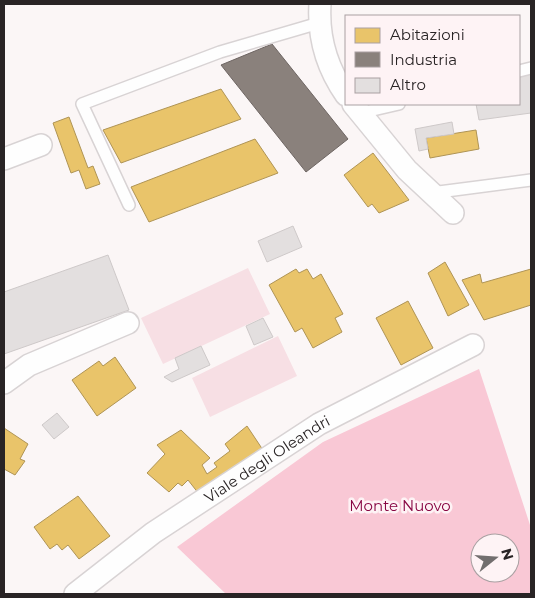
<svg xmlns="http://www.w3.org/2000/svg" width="535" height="598" font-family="Montserrat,sans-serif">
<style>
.green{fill:#f7dfe4}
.forest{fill:#f9c8d5;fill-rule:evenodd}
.homes{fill:#e9c46a;stroke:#af9455}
.industry{fill:#8a817c;stroke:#6d6562}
.building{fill:#e3dfdf;stroke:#cec9c9}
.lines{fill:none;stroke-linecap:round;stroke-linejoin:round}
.lane-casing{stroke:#d8d3d4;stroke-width:14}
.street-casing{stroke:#d8d3d4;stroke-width:24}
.lane{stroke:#fefefe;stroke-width:11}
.street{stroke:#fefefe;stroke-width:21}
.labels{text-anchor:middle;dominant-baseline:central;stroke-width:5;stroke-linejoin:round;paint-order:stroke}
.street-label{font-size:15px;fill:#292425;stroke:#fef3f5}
.park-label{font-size:15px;fill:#870542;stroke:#fef3f5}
</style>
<rect width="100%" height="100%" fill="#fbf6f6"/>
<!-- green -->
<path class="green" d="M 248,268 L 270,314 L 163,364 L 141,318 Z
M 278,336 L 297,376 L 210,417 L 192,378 Z"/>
<!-- forest -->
<path class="forest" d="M 479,369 L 531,528 L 531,594 L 226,594 L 177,547 L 323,442 ZM 480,543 L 510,543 L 510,573 L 480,573 Z"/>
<!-- homes -->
<path class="homes" d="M 221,89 L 241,119 L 121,163 L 103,130 Z
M 69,117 L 88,168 L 93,166 L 100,184 L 86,189 L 79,170 L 71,173 L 53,123 Z
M 476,130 L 479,149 L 430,158 L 426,138 Z
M 255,139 L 278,173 L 149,222 L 131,187 Z
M 373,153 L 409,200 L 379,213 L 372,204 L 368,207 L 344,175 Z
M 445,262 L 469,305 L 448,316 L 428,273 Z
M 296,269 L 299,273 L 307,269 L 313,279 L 321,274 L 343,314 L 335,318 L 342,332 L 313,348 L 302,328 L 295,332 L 269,285 Z
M 531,269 L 531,305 L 484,320 L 462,280 L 480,274 L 482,283 Z
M 408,301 L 433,348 L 401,365 L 376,318 Z
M 115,357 L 136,388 L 97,416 L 72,380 L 99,361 L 103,366 Z
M 247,426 L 263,450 L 199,494 L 188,480 L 182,486 L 178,483 L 169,492 L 147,473 L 165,454 L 157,445 L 181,430 L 210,458 L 202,465 L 207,474 L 217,467 L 214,463 L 230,451 L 225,444 Z
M 4,428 L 28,444 L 20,459 L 25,461 L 15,475 L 4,469 Z
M 78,496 L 110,536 L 79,559 L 68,545 L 62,550 L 57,544 L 50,549 L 34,527 Z"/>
<!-- industry -->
<path class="industry" d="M 272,44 L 348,139 L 306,172 L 221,65 Z"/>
<!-- building -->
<path class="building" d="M 531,73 L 531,113 L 479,120 L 476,104 L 519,104 L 519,76 Z
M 452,122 L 454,134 L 426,138 L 428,149 L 419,151 L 415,129 Z
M 293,226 L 302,247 L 267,262 L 258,241 Z
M 108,255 L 129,310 L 4,354 L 4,292 Z
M 263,318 L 273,337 L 254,345 L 246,326 Z
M 201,346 L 210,365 L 172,382 L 164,377 L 179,369 L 175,358 Z
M 57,413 L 69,427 L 54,439 L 42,425 Z"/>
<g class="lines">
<!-- lane casing -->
<g class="lane-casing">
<path id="lane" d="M 519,71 L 531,68
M 360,113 L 399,104
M 431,193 L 531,180
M 129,205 L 82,104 L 220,52 L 319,23"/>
</g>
<!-- street casing -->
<g class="street-casing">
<g id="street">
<path d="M 320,4 C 318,36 327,68 346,95"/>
<path d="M 353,104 L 407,170 L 453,213"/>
<path d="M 4,159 L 41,145"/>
<path d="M 4,383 L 29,365 L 128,323"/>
<path id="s1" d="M 75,594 L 153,533 L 319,424 L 473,345"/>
</g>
</g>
<!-- lane -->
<use href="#lane" class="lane"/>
<!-- street -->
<use href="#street" class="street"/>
</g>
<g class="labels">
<!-- street labels -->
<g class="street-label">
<text stroke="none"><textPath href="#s1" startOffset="235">Viale degli Oleandri</textPath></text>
</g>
<!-- park labels -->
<g class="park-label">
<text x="400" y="505">Monte Nuovo</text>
</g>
</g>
<!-- border -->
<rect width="535" height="598" fill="none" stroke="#292425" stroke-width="10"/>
<!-- legend -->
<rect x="345" y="15" width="175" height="90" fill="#fef3f5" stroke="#a9a0a2"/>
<rect x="355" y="28" width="25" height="15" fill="#e9c46a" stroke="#a9a0a2"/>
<text x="390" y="40" font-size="15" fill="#292425">Abitazioni</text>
<rect x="355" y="52" width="25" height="15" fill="#8a817c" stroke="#a9a0a2"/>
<text x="390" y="65" font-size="15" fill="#292425">Industria</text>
<rect x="355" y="78" width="25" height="15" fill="#e3dfdf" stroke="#a9a0a2"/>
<text x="390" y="90" font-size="15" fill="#292425">Altro</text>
<!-- north arrow -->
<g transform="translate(495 558) rotate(73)"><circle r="24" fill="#fef3f5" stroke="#a9a0a2"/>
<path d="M0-4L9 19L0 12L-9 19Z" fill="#726e6e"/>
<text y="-8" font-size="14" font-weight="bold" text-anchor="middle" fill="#292425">N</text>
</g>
</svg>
